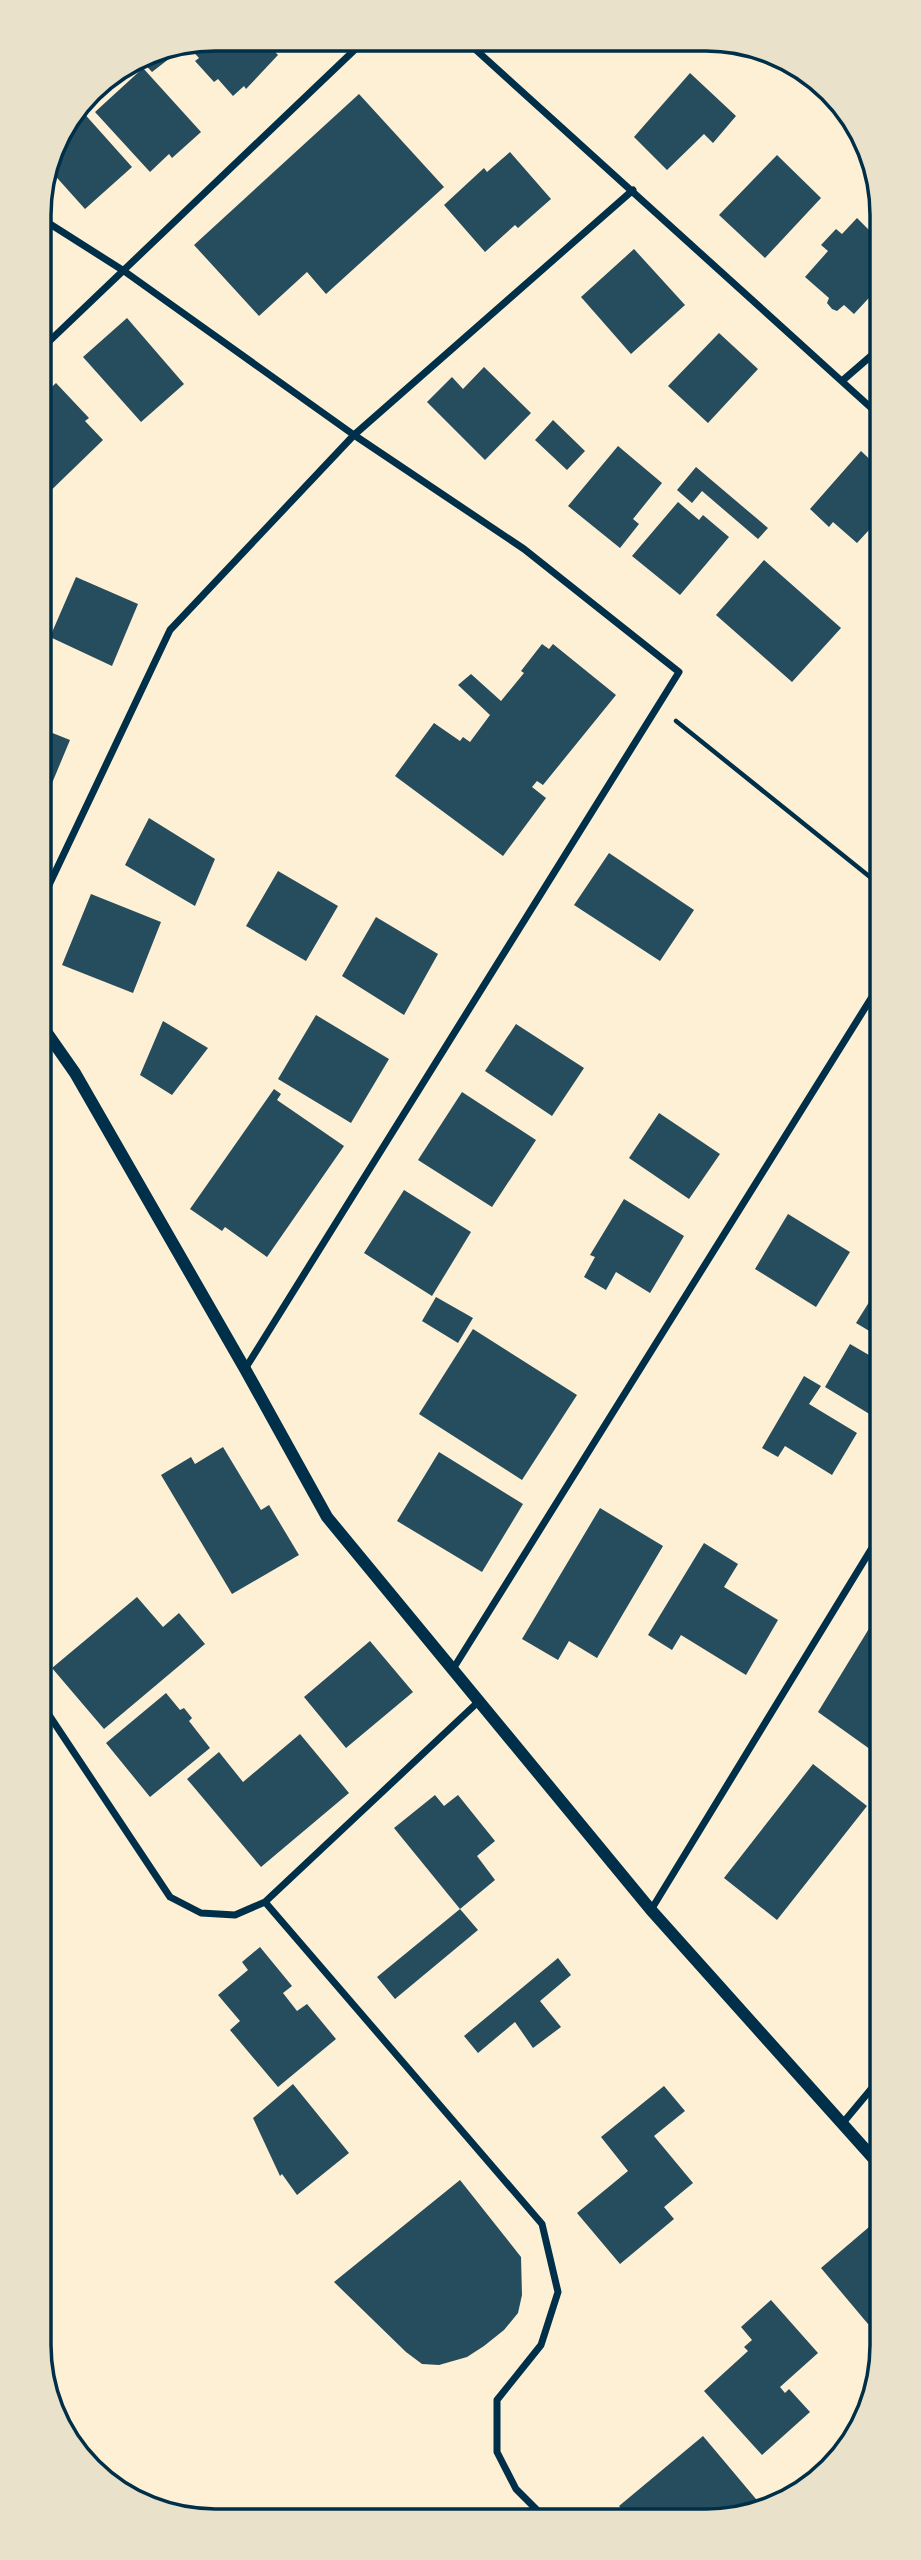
<svg xmlns="http://www.w3.org/2000/svg" width="921" height="2560" font-family="'Archivo Narrow',sans-serif">
<style>
.building{fill:#264d5e}
.lines{fill:none;stroke-linecap:round;stroke-linejoin:round}
.path{stroke:#003049;stroke-width:4.5}
.minor{stroke:#003049;stroke-width:7}
.tertiary{stroke:#003049;stroke-width:12}
.rim{fill:none;stroke:#003049;stroke-width:3.5}
</style>
<rect width="100%" height="100%" fill="#fdf0d5"/>
<!-- building -->
<path class="building" d="M 215,38 L 263,39 L 278,55 L 246,89 L 244,86 L 233,96 L 218,79 L 214,82 L 195,61 L 199,58 L 186,44 Z
M 162,49 L 170,58 L 152,72 L 138,57 L 148,52 Z
M 143,68 L 201,132 L 172,158 L 169,154 L 150,172 L 95,112 Z
M 690,73 L 736,116 L 713,143 L 704,134 L 667,170 L 634,137 Z
M 359,94 L 444,187 L 326,294 L 307,272 L 259,316 L 194,245 Z
M 81,110 L 132,167 L 85,209 L 50,170 L 56,166 L 51,160 L 57,136 Z
M 510,152 L 551,199 L 518,228 L 515,225 L 485,252 L 444,205 L 484,168 L 487,172 Z
M 777,155 L 821,198 L 765,258 L 719,215 Z
M 857,218 L 879,240 L 879,257 L 876,261 L 879,264 L 879,287 L 854,314 L 844,305 L 837,311 L 832,309 L 827,303 L 829,298 L 805,277 L 828,251 L 821,245 L 836,229 L 842,234 Z
M 634,249 L 685,305 L 631,354 L 581,297 Z
M 127,318 L 184,384 L 141,422 L 83,357 Z
M 719,333 L 758,369 L 708,423 L 668,386 Z
M 484,367 L 531,413 L 485,460 L 427,402 L 452,377 L 463,389 Z
M 56,383 L 89,418 L 85,421 L 103,440 L 39,502 L 39,399 Z
M 553,420 L 585,451 L 567,470 L 535,440 Z
M 618,446 L 662,483 L 633,519 L 639,524 L 620,548 L 568,506 Z
M 861,451 L 879,468 L 880,518 L 857,543 L 833,522 L 829,527 L 810,509 Z
M 696,467 L 768,528 L 758,539 L 702,491 L 692,503 L 677,490 Z
M 678,502 L 699,520 L 703,515 L 729,537 L 680,595 L 632,556 Z
M 764,560 L 841,628 L 792,682 L 716,615 Z
M 76,577 L 138,604 L 112,666 L 50,637 Z
M 542,644 L 549,649 L 553,644 L 616,695 L 543,785 L 537,781 L 532,787 L 546,798 L 503,856 L 395,776 L 434,723 L 460,741 L 463,737 L 470,742 L 490,715 L 458,685 L 471,674 L 501,701 L 524,673 L 521,671 Z
M 40,728 L 70,740 L 45,800 L 40,798 Z
M 149,818 L 215,859 L 195,906 L 125,865 Z
M 609,853 L 694,910 L 660,961 L 574,905 Z
M 278,871 L 338,906 L 306,961 L 246,926 Z
M 91,894 L 161,922 L 133,993 L 62,965 Z
M 376,917 L 438,954 L 404,1015 L 342,976 Z
M 316,1015 L 389,1059 L 351,1123 L 278,1079 Z
M 163,1021 L 208,1048 L 172,1095 L 140,1075 Z
M 516,1024 L 584,1068 L 552,1116 L 485,1071 Z
M 274,1089 L 281,1094 L 277,1100 L 344,1146 L 267,1257 L 225,1227 L 222,1231 L 190,1209 Z
M 462,1092 L 536,1140 L 492,1207 L 418,1160 Z
M 659,1113 L 720,1154 L 689,1199 L 629,1158 Z
M 404,1190 L 471,1232 L 432,1296 L 364,1253 Z
M 624,1199 L 684,1236 L 650,1293 L 616,1272 L 606,1290 L 584,1277 L 595,1257 L 590,1255 Z
M 788,1214 L 850,1252 L 816,1307 L 755,1269 Z
M 881,1283 L 881,1338 L 856,1323 Z
M 436,1297 L 473,1318 L 458,1343 L 422,1321 Z
M 473,1329 L 577,1395 L 522,1480 L 419,1414 Z
M 850,1344 L 881,1362 L 881,1421 L 825,1387 Z
M 804,1376 L 821,1386 L 809,1404 L 857,1433 L 832,1475 L 785,1446 L 778,1457 L 762,1448 Z
M 223,1447 L 261,1510 L 269,1505 L 299,1555 L 232,1594 L 161,1475 L 191,1457 L 195,1464 Z
M 439,1452 L 523,1504 L 482,1572 L 397,1521 Z
M 600,1508 L 663,1546 L 597,1658 L 569,1641 L 558,1660 L 522,1639 Z
M 704,1543 L 738,1564 L 724,1587 L 778,1620 L 746,1675 L 681,1635 L 672,1650 L 648,1635 Z
M 137,1597 L 163,1627 L 179,1613 L 205,1644 L 104,1729 L 52,1668 Z
M 881,1609 L 881,1757 L 818,1712 Z
M 370,1641 L 413,1692 L 346,1748 L 304,1697 Z
M 166,1693 L 180,1710 L 184,1708 L 192,1718 L 189,1721 L 210,1748 L 150,1797 L 106,1743 Z
M 300,1734 L 349,1793 L 261,1867 L 187,1779 L 219,1752 L 243,1782 Z
M 813,1764 L 867,1806 L 777,1920 L 724,1878 Z
M 435,1795 L 444,1806 L 458,1795 L 495,1841 L 477,1856 L 495,1880 L 460,1909 L 394,1828 Z
M 460,1909 L 478,1930 L 395,1999 L 377,1977 Z
M 260,1947 L 292,1986 L 283,1993 L 297,2011 L 307,2004 L 336,2039 L 278,2087 L 230,2030 L 240,2021 L 218,1995 L 248,1970 L 242,1962 Z
M 558,1958 L 571,1975 L 540,2001 L 561,2027 L 533,2048 L 515,2022 L 478,2053 L 464,2036 Z
M 293,2084 L 349,2153 L 297,2195 L 282,2174 L 280,2176 L 253,2118 Z
M 664,2086 L 685,2111 L 654,2136 L 693,2183 L 664,2207 L 674,2219 L 620,2264 L 577,2213 L 628,2171 L 601,2137 Z
M 460,2180 L 521,2257 L 522,2295 L 518,2313 L 504,2330 L 484,2346 L 467,2357 L 439,2365 L 422,2364 L 406,2352 L 334,2282 Z
M 869,2227 L 882,2243 L 882,2311 L 868,2324 L 821,2268 Z
M 771,2300 L 818,2353 L 780,2387 L 785,2393 L 789,2389 L 810,2412 L 762,2455 L 704,2391 L 748,2351 L 744,2347 L 752,2340 L 741,2327 Z
M 703,2436 L 761,2505 L 750,2515 L 741,2518 L 629,2518 L 619,2506 Z"/>
<g class="lines">
<!-- path -->
<path class="path" d="M 676,721 L 880,885"/>
<!-- minor -->
<path class="minor" d="M 465,40 L 879,415
M 39,217 L 124,271 L 354,435 L 524,549 L 679,672 L 245,1369
M 39,351 L 366,39
M 842,381 L 879,349
M 40,904 L 170,630 L 354,435 L 633,190
M 453,1669 L 880,984
M 41,1703 L 170,1897 L 201,1913 L 235,1915 L 265,1902 L 478,1702
M 265,1902 L 542,2224 L 558,2292 L 541,2345 L 497,2400 L 497,2452 L 516,2489 L 545,2518
M 651,1910 L 881,1533
M 842,2124 L 882,2076"/>
<!-- tertiary -->
<path class="tertiary" d="M 40,1023 L 75,1073 L 245,1369 L 327,1517 L 651,1910 L 882,2168"/>
</g>
<!-- crop -->
<path d="M0 0H921V2560H0ZM215 51H706A164 164 0 0 1 870 215V2345A164 164 0 0 1 706 2509H215A164 164 0 0 1 51 2345V215A164 164 0 0 1 215 51Z" fill="#e9e1ca" fill-rule="evenodd"/>
<path class="rim" d="M215 51H706A164 164 0 0 1 870 215V2345A164 164 0 0 1 706 2509H215A164 164 0 0 1 51 2345V215A164 164 0 0 1 215 51Z"/>
</svg>
